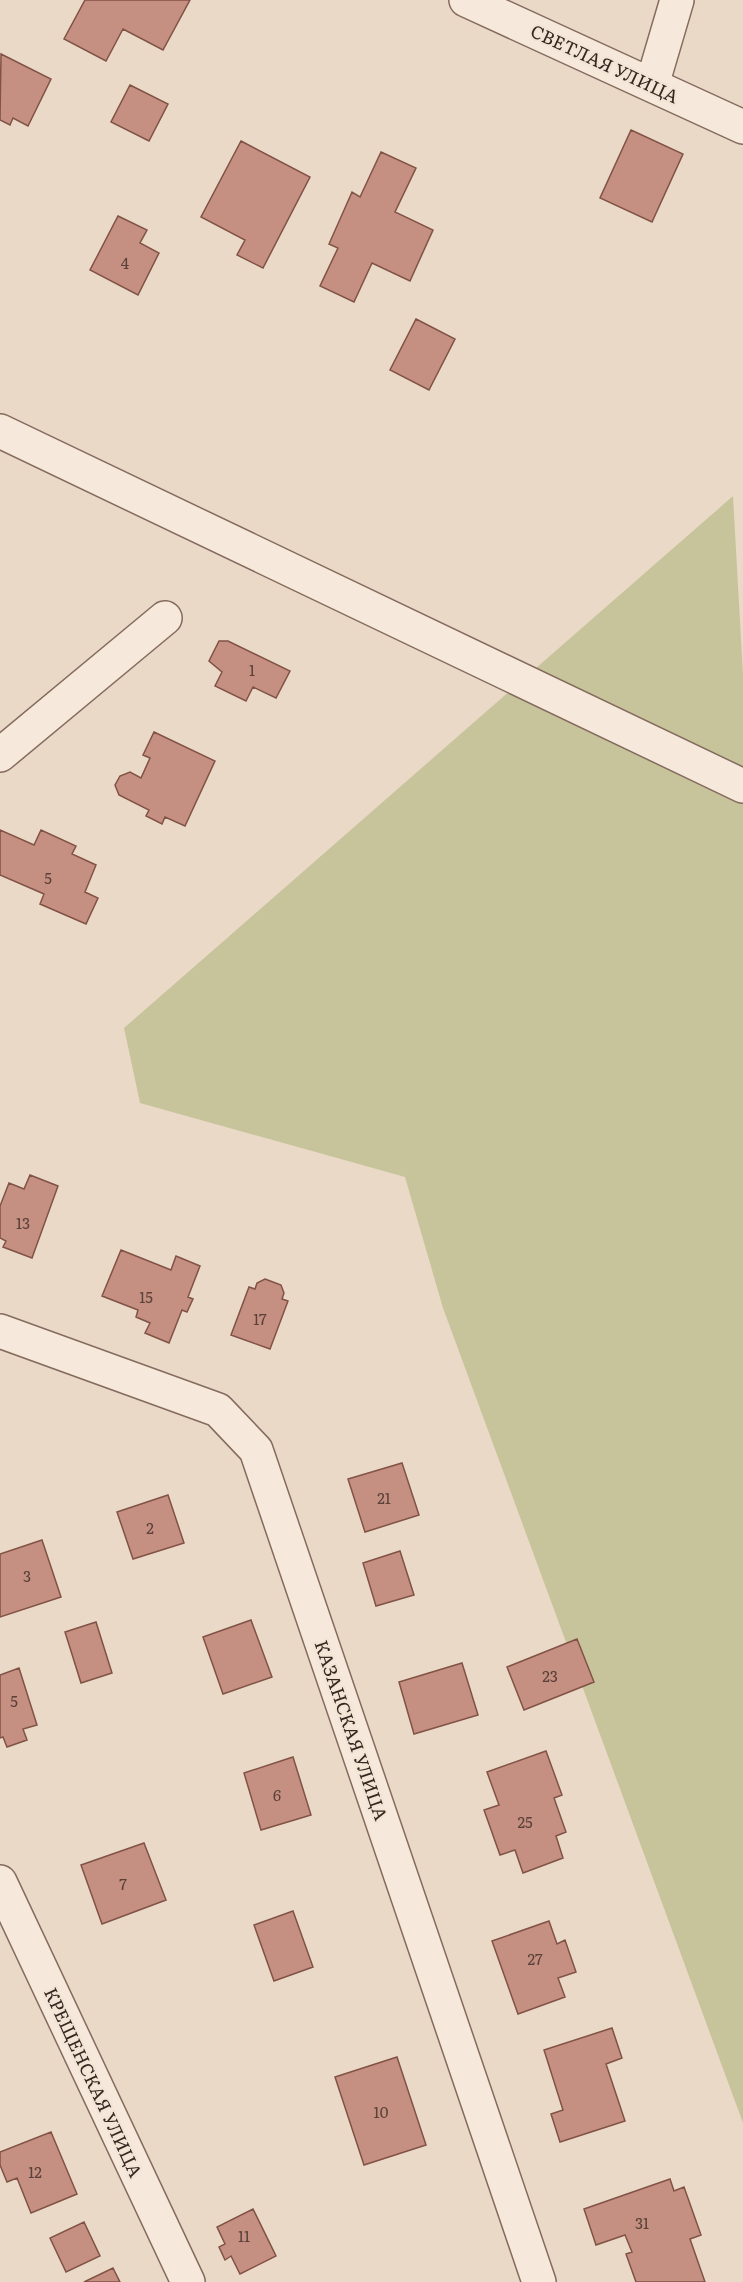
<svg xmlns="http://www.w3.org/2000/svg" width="743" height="2282" font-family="Literata,serif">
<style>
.green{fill:#c7c49c}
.building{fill:#c59081;stroke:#815246;stroke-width:1.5}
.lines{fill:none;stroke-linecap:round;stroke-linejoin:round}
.minor-casing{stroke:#846b5e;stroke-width:36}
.minor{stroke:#f6e8da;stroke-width:33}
.labels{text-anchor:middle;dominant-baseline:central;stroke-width:4.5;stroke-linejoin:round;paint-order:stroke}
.number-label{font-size:15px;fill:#5a4139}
.street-label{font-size:18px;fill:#362721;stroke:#f2e5d6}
</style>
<rect width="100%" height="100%" fill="#ead9c7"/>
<!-- green -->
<path class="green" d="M 733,496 L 743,675 L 743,2123 L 443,1308 L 405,1177 L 140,1103 L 124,1028 Z"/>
<!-- building -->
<path class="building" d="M 85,0 L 190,0 L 163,50 L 123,29 L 106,61 L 64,39 Z
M 1,54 L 51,79 L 28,126 L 13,118 L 10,125 L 0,120 Z
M 130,85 L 168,104 L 149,141 L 111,122 Z
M 631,130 L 683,154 L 652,222 L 600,198 Z
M 241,141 L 310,177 L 263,268 L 237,255 L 245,240 L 201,217 Z
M 381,152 L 416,168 L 395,212 L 433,230 L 410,281 L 372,263 L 354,302 L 320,286 L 338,248 L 329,244 L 352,192 L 360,197 Z
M 118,216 L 147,230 L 140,243 L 159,253 L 138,295 L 90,270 Z
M 416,319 L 455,339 L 429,390 L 390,370 Z
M 219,641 L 228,641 L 290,671 L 276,698 L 253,687 L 246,701 L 215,686 L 222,672 L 209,661 Z
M 154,732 L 215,761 L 185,826 L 165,817 L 162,824 L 146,816 L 149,810 L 119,795 L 115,785 L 120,776 L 130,772 L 141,778 L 150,758 L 143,755 Z
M 0,830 L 34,845 L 41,830 L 76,846 L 72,854 L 96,865 L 85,892 L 98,898 L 86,924 L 40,904 L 44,894 L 0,875 Z
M 30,1175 L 58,1186 L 32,1258 L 3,1247 L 6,1241 L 0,1238 L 0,1206 L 9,1183 L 24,1189 Z
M 121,1250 L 171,1270 L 176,1256 L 200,1266 L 188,1297 L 193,1299 L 187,1312 L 182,1310 L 169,1343 L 145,1333 L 150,1323 L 136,1317 L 138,1310 L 102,1296 Z
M 265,1279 L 281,1285 L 284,1293 L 282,1299 L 288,1301 L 270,1349 L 231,1335 L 249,1287 L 255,1289 L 257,1283 Z
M 402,1463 L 419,1515 L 365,1532 L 348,1479 Z
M 168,1495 L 184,1543 L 133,1559 L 117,1512 Z
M 42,1540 L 61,1597 L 0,1617 L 0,1554 Z
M 400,1551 L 414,1595 L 376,1606 L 363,1563 Z
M 251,1620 L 272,1677 L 223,1694 L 203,1637 Z
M 96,1622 L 112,1673 L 81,1683 L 65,1632 Z
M 577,1639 L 594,1682 L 524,1710 L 507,1667 Z
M 462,1663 L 478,1715 L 414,1734 L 399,1682 Z
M 19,1668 L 37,1725 L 23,1729 L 27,1740 L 7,1747 L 3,1737 L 0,1738 L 0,1675 Z
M 546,1751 L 562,1795 L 554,1798 L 566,1832 L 556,1836 L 563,1858 L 523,1873 L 515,1850 L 500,1855 L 484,1810 L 499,1805 L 487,1772 Z
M 293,1757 L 311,1815 L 261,1830 L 244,1773 Z
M 144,1843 L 166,1900 L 102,1924 L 81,1865 Z
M 293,1911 L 313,1967 L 274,1981 L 254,1925 Z
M 549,1921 L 557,1944 L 565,1940 L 576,1972 L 558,1978 L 565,1997 L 518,2014 L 492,1941 Z
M 612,2028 L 622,2058 L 606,2064 L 625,2121 L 560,2142 L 551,2114 L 563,2110 L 544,2050 Z
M 397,2057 L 426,2145 L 364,2165 L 335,2077 Z
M 51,2132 L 77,2194 L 31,2213 L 17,2178 L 7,2182 L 0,2165 L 0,2152 Z
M 670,2179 L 674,2191 L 684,2187 L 701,2235 L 690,2239 L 705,2282 L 636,2282 L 626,2254 L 632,2252 L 625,2235 L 596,2245 L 584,2209 Z
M 253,2209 L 276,2256 L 240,2274 L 231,2256 L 225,2260 L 219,2247 L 225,2244 L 217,2227 Z
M 84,2222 L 100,2256 L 66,2272 L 50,2238 Z
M 113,2268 L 120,2282 L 84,2282 Z"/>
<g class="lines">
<!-- minor casing -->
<g class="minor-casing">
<path id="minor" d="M 466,0 L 743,127
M 652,85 L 677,0
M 0,431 L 743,786
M 0,755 L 165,618
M 0,1331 L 218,1410 L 256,1450 L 539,2282
M 0,1882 L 188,2282"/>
</g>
<!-- minor -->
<use href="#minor" class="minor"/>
</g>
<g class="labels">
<!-- number labels -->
<g class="number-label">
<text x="125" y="262">4</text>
<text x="252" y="669">1</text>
<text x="48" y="877">5</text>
<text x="23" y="1222">13</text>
<text x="146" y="1296">15</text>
<text x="260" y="1318">17</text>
<text x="384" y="1497">21</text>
<text x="150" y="1527">2</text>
<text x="27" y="1575">3</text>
<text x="550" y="1675">23</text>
<text x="14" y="1700">5</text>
<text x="277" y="1794">6</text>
<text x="525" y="1821">25</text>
<text x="123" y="1883">7</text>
<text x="535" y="1958">27</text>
<text x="381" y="2111">10</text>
<text x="35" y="2171">12</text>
<text x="642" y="2222">31</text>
<text x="244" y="2235">11</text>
</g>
<!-- street labels -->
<g class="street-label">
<text transform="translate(605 63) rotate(25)">СВЕТЛАЯ УЛИЦА</text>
<text transform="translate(352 1730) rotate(71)">КАЗАНСКАЯ УЛИЦА</text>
<text transform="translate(94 2082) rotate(65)">КРЕЩЕНСКАЯ УЛИЦА</text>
</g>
</g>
</svg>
